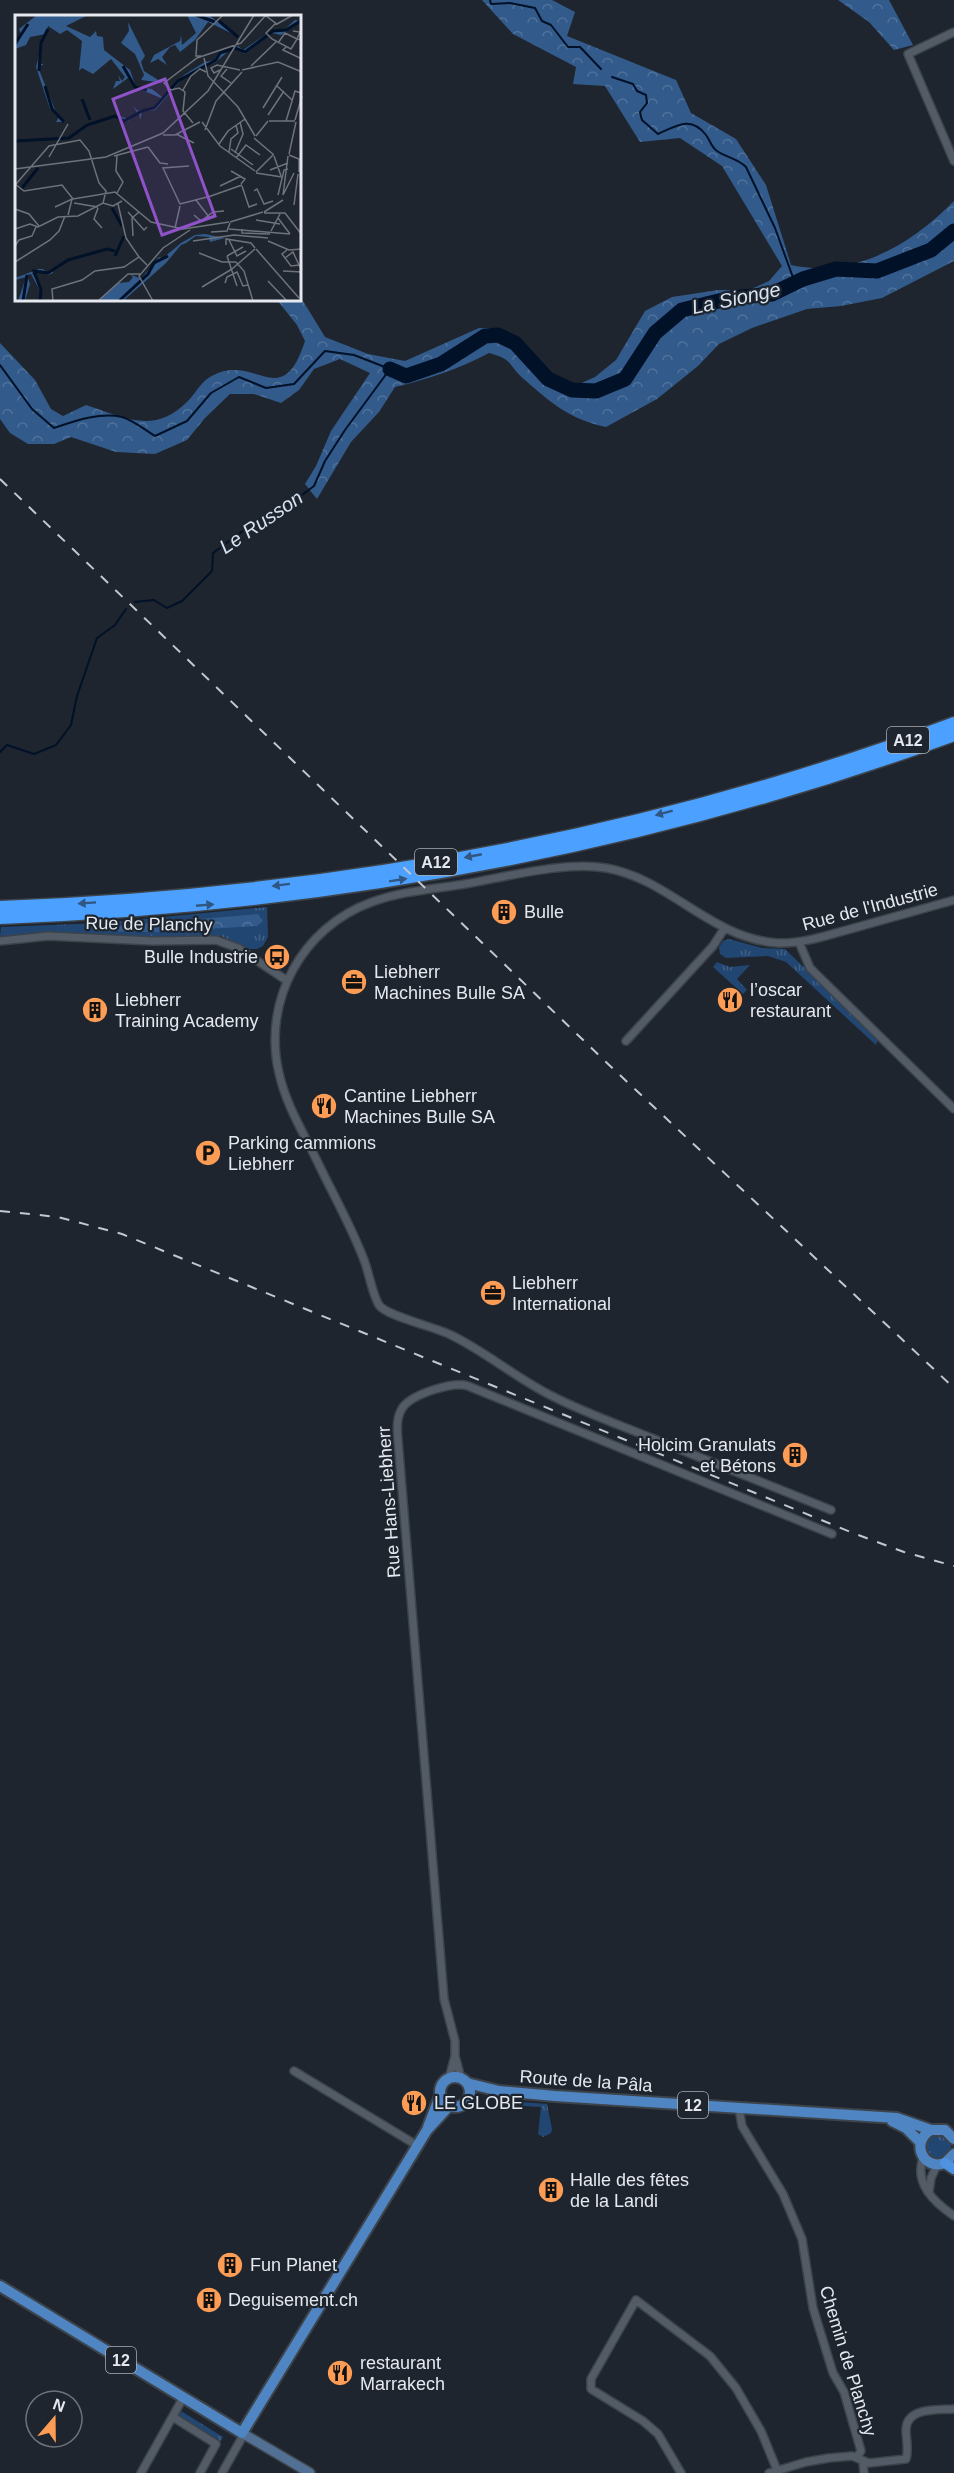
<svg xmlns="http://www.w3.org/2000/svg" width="954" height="2473" font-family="Arial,sans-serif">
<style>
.grass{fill:url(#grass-tufts)}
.forest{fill:url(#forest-crowns)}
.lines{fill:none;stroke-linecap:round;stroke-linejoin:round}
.stream{stroke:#001128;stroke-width:2}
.river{stroke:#001128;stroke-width:15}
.minor-casing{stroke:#3d434a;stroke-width:10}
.secondary-casing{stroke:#3d434a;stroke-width:12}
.primary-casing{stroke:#3d434a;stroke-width:14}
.trunk-casing{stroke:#3d434a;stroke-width:14}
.motorway-casing{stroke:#3d434a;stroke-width:15}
.minor{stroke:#535c66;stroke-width:7}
.secondary{stroke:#517094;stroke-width:9}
.primary{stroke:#4f85c2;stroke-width:10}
.trunk{stroke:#4e92e0;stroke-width:10}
.motorway{stroke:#4ca0ff;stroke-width:12}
.rail{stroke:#c3c7ce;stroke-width:2;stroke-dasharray:10 10;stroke-linecap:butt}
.oneway{fill:#305682}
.labels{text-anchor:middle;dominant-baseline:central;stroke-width:4.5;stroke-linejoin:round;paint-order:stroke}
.shield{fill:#1e252e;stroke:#a9aeb5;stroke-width:1.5}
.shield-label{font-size:16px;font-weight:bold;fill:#e5e9ef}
.street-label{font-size:18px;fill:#e5e9ef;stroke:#1e252e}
.poi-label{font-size:18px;fill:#e5e9ef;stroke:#1e252e;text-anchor:start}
.water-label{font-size:20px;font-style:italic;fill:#d7e3f2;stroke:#1e252e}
.inset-river{fill:none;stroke:#001128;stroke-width:3}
.inset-road{fill:none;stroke:#6e737b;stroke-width:1.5}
.view{fill:#9052c9;fill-opacity:0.15;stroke:#9052c9;stroke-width:3}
.inset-edge{fill:none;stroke:#e5e9ef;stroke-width:3}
</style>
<defs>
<pattern id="grass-tufts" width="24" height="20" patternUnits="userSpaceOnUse" patternTransform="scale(1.5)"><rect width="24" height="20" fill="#214671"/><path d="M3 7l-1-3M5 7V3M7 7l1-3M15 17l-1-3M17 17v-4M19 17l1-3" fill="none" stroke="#416186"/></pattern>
<pattern id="forest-crowns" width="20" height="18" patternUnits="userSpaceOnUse" patternTransform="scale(1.5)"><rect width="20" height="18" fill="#325a8a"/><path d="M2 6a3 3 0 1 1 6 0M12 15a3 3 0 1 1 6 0" fill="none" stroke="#50729b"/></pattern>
</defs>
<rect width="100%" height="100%" fill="#1e252e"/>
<!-- grass -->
<path class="grass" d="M 267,907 L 268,937 L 263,946 L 257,949 L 249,949 L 221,936 L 118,937 L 65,932 L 0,936 L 1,927 L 101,923 Z
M 729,939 L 762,948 L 785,949 L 878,1039 L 876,1045 L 786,962 L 768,956 L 726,958 L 720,954 L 719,947 L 723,941 Z
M 717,962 L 730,967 L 750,965 L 737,979 L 747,990 L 743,994 L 713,967 Z
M 508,2101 L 547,2104 L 552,2129 L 551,2133 L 543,2137 L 538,2134 L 541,2107 L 508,2105 Z
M925 2147a13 13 0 1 1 26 0a13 13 0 1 1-26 0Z
M 181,2411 L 223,2437 L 220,2442 L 178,2416 Z"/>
<!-- forest -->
<path class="forest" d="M 482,0 L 552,0 L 575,12 L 567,36 L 676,80 L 691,113 L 736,139 L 766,185 L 791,265 C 854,279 912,244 954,201 L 954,261 L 882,298 L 841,306 L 807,309 L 752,328 L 719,344 L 698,366 L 657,399 L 606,427 C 570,419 552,404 525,380 C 507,365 515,360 489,353 C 459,369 428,379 395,387 L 379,412 L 351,442 L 317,499 L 305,484 L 316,466 L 331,431 L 370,373 L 340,359 L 314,369 L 299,390 L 281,403 L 254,394 L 230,394 L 205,418 L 187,440 L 155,454 L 116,452 L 71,437 L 54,444 L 28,444 L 10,433 L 0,419 L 0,343 L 35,380 L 51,409 L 63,416 L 86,405 C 125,418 155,435 188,401 C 201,387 201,379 221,372 C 259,360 283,409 305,341 L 297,325 L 277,300 L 300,300 L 300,296 L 325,337 L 368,354 L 405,361 L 479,328 L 500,328 L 531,355 L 556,383 L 577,385 L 595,377 L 616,360 L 645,311 L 672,297 L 718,290 L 749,290 L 769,281 L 782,266 L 722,166 L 680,138 L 640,142 L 605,86 L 573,84 L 576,67 L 513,34 Z
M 838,0 L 889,0 L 913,45 L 894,50 L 869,22 Z
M 258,914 L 263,921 L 257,926 L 158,932 L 94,931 L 93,928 Z"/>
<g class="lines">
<!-- stream -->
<path class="stream" d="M 490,0 L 491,4 L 510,3 L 535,8 L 542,21 L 551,25 L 568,47 L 580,47 L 601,69
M 612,77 L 633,84 L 637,91 L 646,95 L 647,103 L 640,112 L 642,120 L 658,134 C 676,126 691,115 706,135 C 710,140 711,147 717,151 C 727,158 737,158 746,167 L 775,228 L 795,283
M 0,365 L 32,409 L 54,428 C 75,421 99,412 122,417 C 133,420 145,430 155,436 L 187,421 L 211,393 L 239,377 L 266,388 L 294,384 L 325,351 L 354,355 L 390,369 L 345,430 L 325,461 L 314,486 L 291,503 L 267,513 L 213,553 L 212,571 L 182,601 L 167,608 L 154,600 L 135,602
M 0,752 L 7,745 L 34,754 L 56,745 L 71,725 L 77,696 L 97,638 L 115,625 L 126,609"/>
<!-- river -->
<path class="river" d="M 390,369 L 406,376 L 441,364 L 485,336 L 498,335 L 515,343 L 548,379 L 572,390 L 596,391 L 625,379 L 655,333 L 682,310 L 731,298 L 772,294 L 803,279 L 836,269 L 877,271 L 931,250 L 954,231"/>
<!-- minor casing -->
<g class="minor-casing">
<path id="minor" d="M 954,32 L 908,54 L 954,161
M 0,941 L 48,936 L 153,941 L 216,940 L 238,948 L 286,980
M 799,942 L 810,968 L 954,1109
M 626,1041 L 713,946 L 724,929
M 831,1510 C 772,1486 713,1463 654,1439 C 620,1425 585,1413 552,1396 C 516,1378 486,1352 451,1335 C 435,1327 386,1316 379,1305 C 372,1294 369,1272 364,1260 C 352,1228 335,1198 320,1167 C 306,1137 286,1106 279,1073 C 262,1001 302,927 372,902 C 401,891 434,889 465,884 C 506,877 564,861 606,868 C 670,879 711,939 778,943 C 801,944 825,936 847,930 C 883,920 919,910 954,900
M 294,2071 L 418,2146
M 449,2078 L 455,2056
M 461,2078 L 455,2056 L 455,2041 L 444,1999 L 398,1440 C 397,1429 396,1417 403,1407 C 413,1394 453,1381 468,1386 L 832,1534
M 739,2108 L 742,2126 L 783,2194 L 802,2239 L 813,2308 L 833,2373 L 844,2392 L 861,2451 L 857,2457
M 923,2158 C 914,2184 934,2202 954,2216
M 929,2192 L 931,2178 L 937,2165
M 173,2417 L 216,2444 L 200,2473
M 863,2462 L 864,2473
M 141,2473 L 183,2398
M 222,2473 L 244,2434
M 681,2473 L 658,2434 L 643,2421 L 591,2389 L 591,2379 L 636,2300 L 710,2356 L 736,2388 L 761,2431 L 777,2470
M 769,2473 L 806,2462 L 829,2458 L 852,2456 L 869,2463 L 906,2459 C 909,2450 906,2440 906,2430 C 906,2407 938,2410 954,2409"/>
</g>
<!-- secondary casing -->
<g class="secondary-casing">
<path id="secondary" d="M 242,2433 L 310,2473"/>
</g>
<!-- primary casing -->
<g class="primary-casing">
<path id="primary" d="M440 2092a15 15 0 1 1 30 0a15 15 0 1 1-30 0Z
M 467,2083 L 499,2091 L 555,2096 L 897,2118 L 931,2130
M 892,2121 L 906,2128 L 920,2142
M 428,2127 L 440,2096
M 954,2139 L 945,2130 L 931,2130 C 910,2142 923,2171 945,2163 L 954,2154
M 0,2286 L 242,2433 L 427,2130 L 449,2106"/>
</g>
<!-- trunk casing -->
<g class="trunk-casing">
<path id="trunk" d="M 945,2163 L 954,2169"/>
</g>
<!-- motorway casing -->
<g class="motorway-casing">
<path id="motorway" d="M 0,907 C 325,895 649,837 954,723
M 0,918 C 326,906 648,847 954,735"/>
</g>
<!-- minor -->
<use href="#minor" class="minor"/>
<!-- secondary -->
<use href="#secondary" class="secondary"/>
<!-- primary -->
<use href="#primary" class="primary"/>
<!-- trunk -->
<use href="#trunk" class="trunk"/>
<!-- motorway -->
<use href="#motorway" class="motorway"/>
<!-- rail -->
<path class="rail" d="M 0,479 L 607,1063 L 954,1388
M 0,1211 L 58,1217 L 122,1234 L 853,1533 L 904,1552 L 954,1566"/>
</g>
<!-- one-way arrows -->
<defs><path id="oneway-solid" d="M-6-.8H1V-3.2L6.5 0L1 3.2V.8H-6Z" transform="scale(1.5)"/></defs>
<g class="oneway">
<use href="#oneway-solid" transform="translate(664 813) rotate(165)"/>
<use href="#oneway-solid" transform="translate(473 856) rotate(169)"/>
<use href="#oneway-solid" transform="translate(398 880) rotate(-9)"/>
<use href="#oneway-solid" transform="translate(281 885) rotate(173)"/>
<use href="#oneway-solid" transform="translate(87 903) rotate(176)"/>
<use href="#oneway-solid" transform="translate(205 905) rotate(-5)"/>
</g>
<!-- icons -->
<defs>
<g id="building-disc" transform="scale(1.35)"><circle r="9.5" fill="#fd9c55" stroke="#1e252e"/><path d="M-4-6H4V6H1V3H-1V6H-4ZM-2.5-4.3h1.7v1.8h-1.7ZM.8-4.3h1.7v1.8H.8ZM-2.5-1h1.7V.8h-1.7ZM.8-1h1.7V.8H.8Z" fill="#111"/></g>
<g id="bus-disc" transform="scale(1.35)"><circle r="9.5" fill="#fd9c55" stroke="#1e252e"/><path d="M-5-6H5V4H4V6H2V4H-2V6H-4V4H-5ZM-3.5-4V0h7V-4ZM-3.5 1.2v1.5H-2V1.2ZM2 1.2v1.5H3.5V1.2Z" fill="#111"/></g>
<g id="office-disc" transform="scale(1.35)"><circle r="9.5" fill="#fd9c55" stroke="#1e252e"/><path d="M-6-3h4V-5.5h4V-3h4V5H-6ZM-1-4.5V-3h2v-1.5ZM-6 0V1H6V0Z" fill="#111"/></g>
<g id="restaurant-disc" transform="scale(1.35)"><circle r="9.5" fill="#fd9c55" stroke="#1e252e"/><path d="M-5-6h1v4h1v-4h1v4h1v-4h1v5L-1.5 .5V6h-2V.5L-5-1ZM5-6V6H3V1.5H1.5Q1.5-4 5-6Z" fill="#111"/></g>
<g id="parking-disc" transform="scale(1.35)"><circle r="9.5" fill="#fd9c55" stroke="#1e252e"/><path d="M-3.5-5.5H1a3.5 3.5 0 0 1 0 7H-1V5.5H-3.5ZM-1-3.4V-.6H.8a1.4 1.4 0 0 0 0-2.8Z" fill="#111"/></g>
</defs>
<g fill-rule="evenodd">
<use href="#building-disc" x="504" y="912"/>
<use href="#bus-disc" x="277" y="957"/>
<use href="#office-disc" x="354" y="982"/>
<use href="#restaurant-disc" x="730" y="1000"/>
<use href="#building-disc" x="95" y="1010"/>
<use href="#restaurant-disc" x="324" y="1106"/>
<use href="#parking-disc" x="208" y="1153"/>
<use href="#office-disc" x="493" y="1293"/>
<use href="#building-disc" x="795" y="1455"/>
<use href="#restaurant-disc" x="414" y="2103"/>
<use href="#building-disc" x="551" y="2190"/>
<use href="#building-disc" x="230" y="2265"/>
<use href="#building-disc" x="209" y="2300"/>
<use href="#restaurant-disc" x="340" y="2373"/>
</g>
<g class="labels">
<!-- shield labels -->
<g class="shield">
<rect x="887" y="727" width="42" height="26" rx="4.5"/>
<rect x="415" y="849" width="42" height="26" rx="4.5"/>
<rect x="678" y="2092" width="30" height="26" rx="4.5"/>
<rect x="106" y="2347" width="30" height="26" rx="4.5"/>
</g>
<g class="shield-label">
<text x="908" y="740">A12</text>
<text x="436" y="862">A12</text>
<text x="693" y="2105">12</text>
<text x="121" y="2360">12</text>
</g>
<!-- street labels -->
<g class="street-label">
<text transform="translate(870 907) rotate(-15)">Rue de l'Industrie</text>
<text transform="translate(149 924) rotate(1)">Rue de Planchy</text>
<text transform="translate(389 1502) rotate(-94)">Rue Hans-Liebherr</text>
<text transform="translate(586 2081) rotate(4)">Route de la Pâla</text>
<text transform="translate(848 2361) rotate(73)">Chemin de Planchy</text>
</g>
<!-- poi labels -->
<g class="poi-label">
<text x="524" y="912">Bulle</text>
<text x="258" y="957" text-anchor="end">Bulle Industrie</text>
<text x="374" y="972">Liebherr<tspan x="374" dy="21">Machines Bulle SA</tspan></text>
<text x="750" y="990">l’oscar<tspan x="750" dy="21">restaurant</tspan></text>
<text x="115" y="1000">Liebherr<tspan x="115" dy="21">Training Academy</tspan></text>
<text x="344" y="1096">Cantine Liebherr<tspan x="344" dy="21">Machines Bulle SA</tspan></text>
<text x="228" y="1143">Parking cammions<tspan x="228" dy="21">Liebherr</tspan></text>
<text x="512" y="1283">Liebherr<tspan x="512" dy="21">International</tspan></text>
<text x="776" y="1445" text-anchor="end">Holcim Granulats<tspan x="776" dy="21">et Bétons</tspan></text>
<text x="434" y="2103">LE GLOBE</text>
<text x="570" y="2180">Halle des fêtes<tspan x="570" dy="21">de la Landi</tspan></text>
<text x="250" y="2265">Fun Planet</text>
<text x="228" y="2300">Deguisement.ch</text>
<text x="360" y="2363">restaurant<tspan x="360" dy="21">Marrakech</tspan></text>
</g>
<!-- water labels -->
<g class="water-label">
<text transform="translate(736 298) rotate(-12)">La Sionge</text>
<text transform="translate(261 522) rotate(-34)">Le Russon</text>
</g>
</g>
<!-- overview -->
<g transform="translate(15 15)">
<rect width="286" height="286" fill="#1e252e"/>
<path d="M 22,0 L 73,0 L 51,11 L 75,22 L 81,16 L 82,21 L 88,22 L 89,35 L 115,55 L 121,72 L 137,74 L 147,82 L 169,60 L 190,47 L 199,45 L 204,37 L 217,33 L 201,47 L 169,62 L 140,95 L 127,97 L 125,105 L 124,97 L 113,106 L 107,107 L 100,101 L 79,109 L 99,100 L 114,104 L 122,97 L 118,91 L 123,96 L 137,93 L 146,83 L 122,73 L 113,63 L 98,74 L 101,66 L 105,66 L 103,60 L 107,66 L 110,62 L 96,44 L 78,59 L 67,53 L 64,56 L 67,26 L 52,15 L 45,19 L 33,11 L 31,19 L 15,22 L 11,30 L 0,34 L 6,19 L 4,14 ZM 172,0 L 194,0 L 220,20 L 193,7 L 180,25 L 165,37 L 160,30 L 155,32 L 147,42 L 152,50 L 143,44 L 135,48 L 139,40 L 165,26 L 166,20 L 167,30 L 181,18 ZM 280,5 L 286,6 L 266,20 L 257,18 L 230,39 L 220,34 L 223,31 L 228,35 L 256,16 L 270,14 ZM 113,7 L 130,41 L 126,47 L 129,56 L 148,68 L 126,65 L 129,60 L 120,39 L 106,28 L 114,16 ZM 26,33 L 27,36 L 24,49 L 29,49 L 23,52 L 40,95 L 50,107 L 41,107 L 44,102 L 35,94 L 21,52 ZM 190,219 L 210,223 L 195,227 L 194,222 L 181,221 L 171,228 L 166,230 L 151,248 L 108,286 L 83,286 L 103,268 L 114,267 L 118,262 L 115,259 L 126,264 L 144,242 L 148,243 L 166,228 L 180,220 ZM 24,254 L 28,254 L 32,258 L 38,254 L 38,258 L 33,260 L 27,255 L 17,258 L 27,275 L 25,286 L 25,276 L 16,259 L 12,260 L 15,269 L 10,286 L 3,286 L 11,262 L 0,265 L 0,263 Z" fill="#325a8a"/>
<path class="inset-river" d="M 181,0 L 200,7M 204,6 L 223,22M 0,29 L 13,9M 108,51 L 120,72 L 132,75M 24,56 L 26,28 L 33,14M 30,71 L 37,94 L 49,107M 67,84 L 75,105M 127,96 L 139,93 L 163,66 L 201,45 L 205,38 L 220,33 L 230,37 L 258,16 L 271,15 L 287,5M 0,126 L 54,123 L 72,110 L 100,101 L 109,106 L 127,96M 7,173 L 23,153M 97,193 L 107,211M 100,241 L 109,221M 8,286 L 12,260M 25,286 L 26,275 L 19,256 L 33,258 L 53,245 L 92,234 L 100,236M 104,286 L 133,259 L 139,248 L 153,241"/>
<path class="inset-road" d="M 251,1 L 262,9 L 278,0M 261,8 L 251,18 L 257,24 L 276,34 L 282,24 L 287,25M 263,28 L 270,18 L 282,24 L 285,17 L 278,16M 271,32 L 268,35 L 287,44M 186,41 L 181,41 L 182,25 L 208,0M 189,43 L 193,61 L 223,92 L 240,121M 236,51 L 261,27M 212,54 L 206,61 L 216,68M 205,55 L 199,58 L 196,53 L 202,50 L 225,55M 227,55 L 263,47 L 287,57M 261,70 L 277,85M 168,75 L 176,61 L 185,54 L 191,57M 248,93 L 267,62M 253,100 L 269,76M 280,105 L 287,81M 254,106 L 280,106M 271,106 L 280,76 L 286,78M 187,107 L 205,131 L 240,156M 178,108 L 168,96 L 170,77 L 164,73 L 156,75 L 149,68 L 182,43 L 226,28 L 251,0M 190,115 L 201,86 L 227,57M 161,119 L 179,128M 148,120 L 160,120 L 185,107M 241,121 L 253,106M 239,123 L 259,140M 204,129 L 213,116 L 230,104M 133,132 L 145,148 L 153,149M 216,134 L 238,150M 214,137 L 216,124 L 223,118 L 221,110M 220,138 L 228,119 L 225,107M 274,139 L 281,107M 274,140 L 284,144 L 284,157M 99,141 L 133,132M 259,141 L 266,161M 34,142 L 53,109M 221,143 L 231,130 L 245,140M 0,154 L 91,142 L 148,118 L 193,76 L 239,0M 255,155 L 273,148M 216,156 L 230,164 L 226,169M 241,157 L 258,140M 241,158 L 267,162M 0,169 L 9,176 L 47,170 L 58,184 L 100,177 L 136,207 L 168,214 L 214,207M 1,169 L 34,131 L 65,125 L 74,136 L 84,168 L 91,176 L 88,188M 205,171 L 226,161M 227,171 L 234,192 L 242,189M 239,176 L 242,174 L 249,189 L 258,186M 102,178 L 108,167 L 101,156 L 102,140M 263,180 L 269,155 L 273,154M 268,180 L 273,141M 268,180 L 279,158M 193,182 L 227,170M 181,185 L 194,202M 59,188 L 83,192M 103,189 L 111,223 L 124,242M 165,189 L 148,153 L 174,151M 165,189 L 192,182M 279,190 L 283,159M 40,192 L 57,184 L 53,200M 83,193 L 79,204 L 87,213M 0,194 L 14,199 L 24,211M 113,197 L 129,215 L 132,212M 249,197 L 268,185M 249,198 L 270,198 L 287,220M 179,200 L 186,206 L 198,197 L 209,196M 263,203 L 275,219M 241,205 L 265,209M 215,207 L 248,197M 160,213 L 165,191M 0,214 L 15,209 L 23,212 L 43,202 L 63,201 L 88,188 L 98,191 L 107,186M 214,214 L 275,219M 227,214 L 227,218 L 255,219M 256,216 L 265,199M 196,217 L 212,216 L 215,208M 118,221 L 117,203 L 124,197M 214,225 L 222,241 L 231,236M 178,226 L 219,220 L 253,223M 253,226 L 274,235 L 287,234M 211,230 L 211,224 L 236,228 L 240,233M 0,231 L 4,225 L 17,221 L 21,212M 241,234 L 284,283M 272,235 L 267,239 L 276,251 L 284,250 L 287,254M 184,238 L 207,247 L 221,247M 212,241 L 222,271M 212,241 L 228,232M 270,243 L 278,237 L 284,250M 0,247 L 35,225 L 44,216 L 50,201M 221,247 L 229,256 L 238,286M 217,254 L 240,234M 268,256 L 287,257M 253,266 L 272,286M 210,268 L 212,262 L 222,257 L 228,271 L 233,270M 187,272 L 217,254M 38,286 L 37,274 L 67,265 L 80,256 L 109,252 L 124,242 L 132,250M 83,286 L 113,259 L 125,259M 138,286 L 124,261 L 148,233 L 175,215"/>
<path class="view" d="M 150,64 L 200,201 L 147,220 L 98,84 Z"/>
<rect width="286" height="286" class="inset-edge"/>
</g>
<!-- north arrow -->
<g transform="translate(54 2419) rotate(20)"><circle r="28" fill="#1e252e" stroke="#6e737b" stroke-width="1.5"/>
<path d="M0-4.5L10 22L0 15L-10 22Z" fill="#fd9c55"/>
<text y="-9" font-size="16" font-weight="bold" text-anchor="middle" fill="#e5e9ef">N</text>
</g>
</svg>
